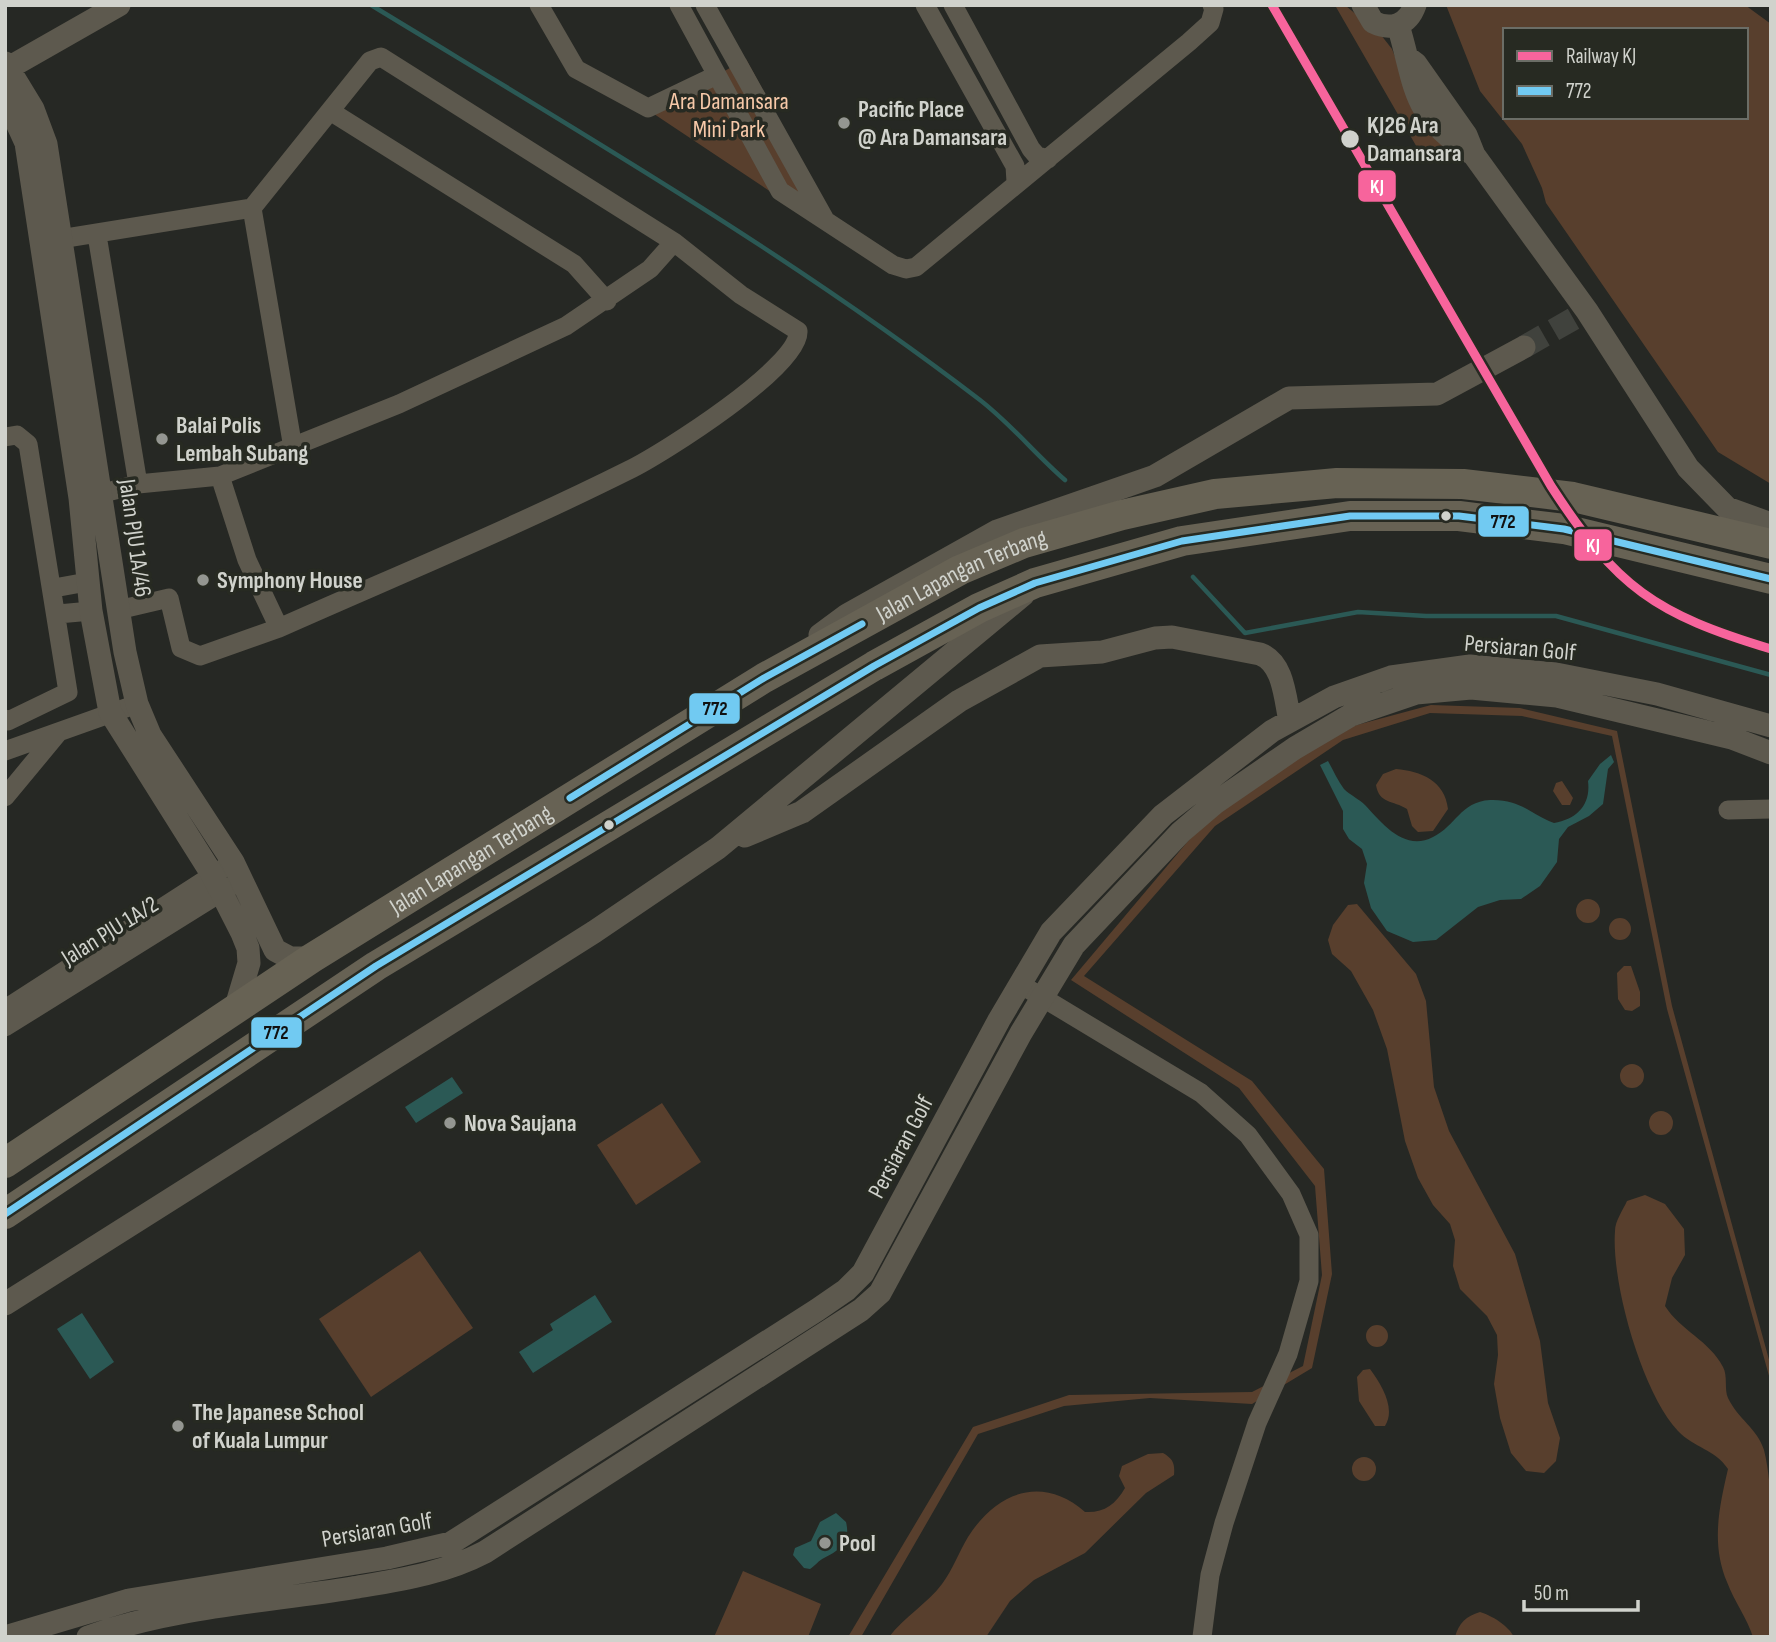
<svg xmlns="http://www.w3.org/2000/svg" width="1776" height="1642" font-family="'Sofia Sans Condensed',sans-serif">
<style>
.green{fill:#583f2d;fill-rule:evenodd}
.water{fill:#2b5955}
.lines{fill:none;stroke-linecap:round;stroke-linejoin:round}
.stream{stroke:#2b5955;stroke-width:4.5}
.tertiary-tunnel{stroke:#40423d;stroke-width:23;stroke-dasharray:23 11;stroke-linecap:butt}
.minor{stroke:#5d594e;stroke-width:19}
.tertiary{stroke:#5d594e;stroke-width:23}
.primary{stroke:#676254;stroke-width:30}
.bus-1-casing{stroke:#272a22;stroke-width:12}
.bus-1{stroke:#71caf2;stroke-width:7}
.rail-1-casing{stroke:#272a22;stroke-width:14}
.rail-1{stroke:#f7649c;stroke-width:9}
.poi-dot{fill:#949691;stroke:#272a22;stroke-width:2.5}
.stop-dot{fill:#d0d2cc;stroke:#272a22;stroke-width:2.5}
.labels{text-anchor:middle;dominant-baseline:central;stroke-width:7;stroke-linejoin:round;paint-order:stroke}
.park-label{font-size:24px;fill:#f7c9a9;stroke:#272a22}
.poi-label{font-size:24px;font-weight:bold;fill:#d0d2cc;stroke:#272a22;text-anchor:start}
.stop-label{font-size:24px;font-weight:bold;fill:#d0d2cc;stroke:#272a22;text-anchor:start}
.street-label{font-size:24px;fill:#d0d2cc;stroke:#272a22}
.line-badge{stroke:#272a22;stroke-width:2.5}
.badge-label{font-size:19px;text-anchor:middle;font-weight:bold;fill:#fff}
.pale-badge-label{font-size:19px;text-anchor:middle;font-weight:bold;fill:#111}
</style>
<rect width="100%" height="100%" fill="#262824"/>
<!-- green -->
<path class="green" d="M 1446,5 L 1745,5 L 1771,24 L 1771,484 L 1718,452 L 1546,203 L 1542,188 L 1522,144 L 1480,91 ZM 1505,30 L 1746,30 L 1746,117 L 1505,117 Z
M 1346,6 L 1381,35 L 1392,49 L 1398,64 L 1456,147 L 1426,163 L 1336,7 Z
M 746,59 L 846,242 L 651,112 Z
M 1431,705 L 1520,708 L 1617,731 L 1672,1006 L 1771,1367 L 1771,1383 L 1667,1009 L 1612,736 L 1522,716 L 1430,713 L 1343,740 L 1215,826 L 1084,976 L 1252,1081 L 1324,1169 L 1332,1274 L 1312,1368 L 1252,1404 L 1150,1398 L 1064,1406 L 978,1434 L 861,1637 L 848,1637 L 973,1427 L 1069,1395 L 1252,1392 L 1303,1366 L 1322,1275 L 1315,1186 L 1239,1088 L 1071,980 L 1205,821 L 1342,729 Z
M 1396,769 C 1421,771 1445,781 1448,809 L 1433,831 L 1418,832 L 1412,826 L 1407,809 C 1393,800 1379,804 1376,785 L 1383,774 Z
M 1562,781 L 1573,798 L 1570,805 L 1562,805 L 1553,791 L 1556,783 Z
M1576 911a12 12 0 1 1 24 0a12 12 0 1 1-24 0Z
M 1357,904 L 1416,974 L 1426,1001 L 1434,1087 L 1449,1131 L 1515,1254 L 1540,1341 L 1548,1403 L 1560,1438 L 1556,1461 L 1544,1473 L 1526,1471 L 1511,1453 L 1500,1418 L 1494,1384 L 1498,1355 L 1497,1335 L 1487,1316 L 1460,1289 L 1453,1266 L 1455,1240 L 1450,1224 L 1433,1205 L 1418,1178 L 1405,1141 L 1387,1049 L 1373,1010 L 1351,971 L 1332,954 L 1328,940 L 1333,925 L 1348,905 Z
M1609 929a11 11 0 1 1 22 0a11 11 0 1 1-22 0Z
M 1624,966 L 1631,966 L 1640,992 L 1640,1006 L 1632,1011 L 1625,1010 L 1618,999 L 1617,973 Z
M1620 1076a12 12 0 1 1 24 0a12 12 0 1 1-24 0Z
M 662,1103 L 701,1162 L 636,1205 L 597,1145 Z
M1649 1123a12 12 0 1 1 24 0a12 12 0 1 1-24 0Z
M 1645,1195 L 1665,1204 L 1684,1229 L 1685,1255 L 1672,1278 L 1665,1306 C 1680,1330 1710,1341 1723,1367 C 1728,1376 1724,1389 1728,1398 C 1738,1419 1757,1428 1764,1450 C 1776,1497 1771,1586 1771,1637 L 1753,1637 C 1747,1618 1734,1601 1727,1582 C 1711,1544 1719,1508 1728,1469 C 1715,1449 1694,1448 1678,1431 C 1642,1393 1611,1282 1615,1231 C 1615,1221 1623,1210 1627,1201 Z
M 420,1251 L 473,1328 L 371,1397 L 319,1319 Z
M1366 1336a11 11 0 1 1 22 0a11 11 0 1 1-22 0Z
M 1370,1369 C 1382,1385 1396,1409 1385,1426 L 1375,1426 L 1359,1401 L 1357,1377 L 1363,1370 Z
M 1163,1453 C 1173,1459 1175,1463 1174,1475 L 1146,1493 L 1085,1553 L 1034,1580 L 1010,1601 L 986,1637 L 889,1637 C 904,1617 928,1603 942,1584 C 953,1569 959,1552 968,1537 C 997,1491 1043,1475 1085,1512 C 1104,1513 1115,1505 1125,1488 L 1119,1476 L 1122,1466 L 1148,1454 Z
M1352 1469a12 12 0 1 1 24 0a12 12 0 1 1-24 0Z
M 743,1571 L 821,1604 L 808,1637 L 714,1637 Z
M 1480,1612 C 1491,1615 1509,1626 1514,1637 L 1455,1637 C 1459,1623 1466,1616 1480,1612 Z"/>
<!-- water -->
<path class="water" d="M 1611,755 L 1614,762 L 1608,769 L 1603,804 L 1589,816 L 1568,827 L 1559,839 L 1557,862 L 1540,886 L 1521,899 L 1500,900 L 1478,907 L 1436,940 L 1413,942 L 1387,931 L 1371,908 L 1364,883 L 1367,864 L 1362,849 L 1349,839 L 1343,829 L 1343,811 L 1320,765 L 1328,761 C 1333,770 1338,781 1344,789 C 1350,795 1359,799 1365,805 C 1382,823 1404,852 1433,837 C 1456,826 1460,802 1490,800 C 1520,799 1529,813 1554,823 C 1577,819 1591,805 1588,781 L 1600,764 Z
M 452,1077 L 463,1093 L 416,1123 L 405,1107 Z
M 595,1295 L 612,1322 L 533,1373 L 519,1352 L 553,1330 L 550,1324 Z
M 82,1313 L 114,1362 L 90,1379 L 57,1329 Z
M 836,1513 L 846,1522 C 851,1543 840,1550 824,1558 C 819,1560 815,1566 810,1569 L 804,1568 L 793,1555 L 795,1548 L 811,1541 L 820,1522 Z"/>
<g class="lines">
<!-- stream -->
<path class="stream" d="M 371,5 C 578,131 788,253 980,400 C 1011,424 1036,455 1065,480
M 1193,577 L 1245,633 L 1358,612 L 1426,616 L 1556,616 L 1771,675"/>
<!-- tertiary-tunnel -->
<path class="tertiary-tunnel" d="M 1524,347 L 1587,311"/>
<!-- minor -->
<path class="minor" d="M 539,5 L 576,69 L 648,108 L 717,75
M 679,5 L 780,191 L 893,265 L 906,269 L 916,267 L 1189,42 L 1210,23 L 1214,9 L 1212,5
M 705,5 L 824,218
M 925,5 L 1015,166 L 1016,182
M 953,5 L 1031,149 L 1037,156 L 1048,159
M 330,111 L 574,264 L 607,301
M 252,208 L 293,448
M 97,235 L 138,484
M 60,239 L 252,208 L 370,61 L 381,57 L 674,242 L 741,295 L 798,331 C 801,366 662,454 629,470 C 515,527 396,576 279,628 L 247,560 L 220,476
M 5,437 L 17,435 L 28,444 L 68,692 L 8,721 L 5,719
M 88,497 L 138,484 L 220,476 L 399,404 L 566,326 L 650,269 L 674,242
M 54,588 L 87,582
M 118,610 L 169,598 L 181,648 L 200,656 L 279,628
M 58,614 L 91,611
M 5,751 L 137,704
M 5,797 L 58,733
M 1728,810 L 1771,809
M 1020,984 L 1201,1093 L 1248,1135 L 1291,1194 L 1309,1235 L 1309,1281 L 1288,1354 L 1257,1423 L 1224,1523 L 1210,1575 L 1202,1637
M 5,1009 L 233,862
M 5,1027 L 233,885"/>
<!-- tertiary -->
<path class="tertiary" d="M 1363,5 L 1373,22 C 1391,31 1408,25 1415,5
M 1398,25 C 1417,88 1410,113 1471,153
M 1408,58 L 1416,64 L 1466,135 L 1474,155 L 1587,311 L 1688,468 L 1727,508 L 1771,524
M 5,63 L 33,109 L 46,144 L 125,652 L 137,704 L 150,735 L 233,862 L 275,950 L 290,958 L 312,958
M 5,70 L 119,5
M 5,97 L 26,143 L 80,498 L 91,611 L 110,712 L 212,874 L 242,933 L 248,948 L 249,963 L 235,1010
M 820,635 L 847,615 L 997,531 L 1155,476 L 1289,398 L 1437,394 L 1524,347
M 745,836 L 802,812 L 959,701 L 1040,656 L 1102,652 L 1155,638 L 1172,637 L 1260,654 C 1284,663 1285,699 1290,721
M 5,1304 L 594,932 L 718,848 L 1023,595
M 5,1637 L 129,1600 L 387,1558 L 451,1543 L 817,1310 L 846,1290 L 863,1273 L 999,1020 L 1051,932 L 1163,815 L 1272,731 L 1334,697 L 1391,677 L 1470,666 L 1556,674 L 1657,694 L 1771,726
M 88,1637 C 172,1607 264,1602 352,1588 C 399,1580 443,1574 485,1552 L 861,1310 L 880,1293 L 1021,1033 L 1074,945 L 1181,832 L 1215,803 L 1295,748 L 1351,715 L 1416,693 L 1471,688 L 1557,696 L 1732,738 L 1771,753"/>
<!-- primary -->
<g class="primary">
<path id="s1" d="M 5,1163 L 312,958 L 764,678 L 960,570 L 1024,543 L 1122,515 L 1215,494 L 1337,483 L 1463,484 L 1573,497 L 1771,544"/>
<path d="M 5,1214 L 376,966 L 874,666 L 979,608 L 1035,583 L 1182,541 L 1350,516 L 1459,516 L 1564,529 L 1771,579"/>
</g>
<!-- bus-1 casing -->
<g class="bus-1-casing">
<path id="bus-1" d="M 570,798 L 764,678 L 862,624
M 5,1214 L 376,966 L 874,666 L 979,608 L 1035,583 L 1182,541 L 1350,516 L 1459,516 L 1564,529 L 1771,579"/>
</g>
<!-- bus-1 -->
<use href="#bus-1" class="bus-1"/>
<!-- rail-1 casing -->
<g class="rail-1-casing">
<path id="rail-1" d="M 1272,5 L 1551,486 C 1617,588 1655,614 1771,649"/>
</g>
<!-- rail-1 -->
<use href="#rail-1" class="rail-1"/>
</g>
<!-- markers -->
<g class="poi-dot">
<circle cx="844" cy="123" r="7"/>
<circle cx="162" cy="439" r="7"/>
<circle cx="203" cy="580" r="7"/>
<circle cx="450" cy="1123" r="7"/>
<circle cx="178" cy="1426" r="7"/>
<circle cx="825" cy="1543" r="7"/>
</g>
<g class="stop-dot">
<circle cx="1350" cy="139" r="10"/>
<circle cx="1446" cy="516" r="6"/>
<circle cx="609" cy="825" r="6"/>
</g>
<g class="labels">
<!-- park labels -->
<g class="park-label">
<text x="729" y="101">Ara Damansara<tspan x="729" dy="28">Mini Park</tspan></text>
</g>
<!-- poi labels -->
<g class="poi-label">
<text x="858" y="109">Pacific Place<tspan x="858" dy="28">@ Ara Damansara</tspan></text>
<text x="176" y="425">Balai Polis<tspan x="176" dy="28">Lembah Subang</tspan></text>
<text x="217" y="580">Symphony House</text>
<text x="464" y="1123">Nova Saujana</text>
<text x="192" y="1412">The Japanese School<tspan x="192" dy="28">of Kuala Lumpur</tspan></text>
<text x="839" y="1543">Pool</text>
</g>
<!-- stop labels -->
<g class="stop-label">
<text x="1367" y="125">KJ26 Ara<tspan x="1367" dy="28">Damansara</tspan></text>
</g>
<!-- street labels -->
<g class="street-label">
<text transform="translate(135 538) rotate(82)">Jalan PJU 1A/46</text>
<text stroke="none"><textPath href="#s1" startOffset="1124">Jalan Lapangan Terbang</textPath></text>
<text transform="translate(1520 648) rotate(5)">Persiaran Golf</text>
<text stroke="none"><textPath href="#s1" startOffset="556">Jalan Lapangan Terbang</textPath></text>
<text transform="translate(110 931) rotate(-32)">Jalan PJU 1A/2</text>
<text transform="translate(901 1147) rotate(-62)">Persiaran Golf</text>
<text transform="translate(377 1530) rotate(-10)">Persiaran Golf</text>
</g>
</g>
<g class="line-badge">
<rect x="1357" y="169" width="40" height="34" rx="7" fill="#f7649c"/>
<rect x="1477" y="505" width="53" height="33" rx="7" fill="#71caf2"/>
<rect x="1573" y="528" width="40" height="34" rx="7" fill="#f7649c"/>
<rect x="688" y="692" width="53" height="33" rx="7" fill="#71caf2"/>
<rect x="250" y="1016" width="53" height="33" rx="7" fill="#71caf2"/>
</g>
<g class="badge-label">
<text x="1377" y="193">KJ</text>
<text x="1593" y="552">KJ</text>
</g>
<g class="pale-badge-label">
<text x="1503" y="528">772</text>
<text x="715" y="715">772</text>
<text x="276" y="1039">772</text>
</g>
<!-- border -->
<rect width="1776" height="1642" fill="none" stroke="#d0d2cc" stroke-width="14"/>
<!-- legend -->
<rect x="1503" y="28" width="245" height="91" fill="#272a22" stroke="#6b6d66" stroke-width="2"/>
<rect x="1517" y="51" width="35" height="10" fill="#f7649c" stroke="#6b6d66" stroke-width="2"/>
<text x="1566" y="63" font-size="21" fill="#d0d2cc">Railway KJ</text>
<rect x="1517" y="86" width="35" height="10" fill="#71caf2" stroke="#6b6d66" stroke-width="2"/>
<text x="1566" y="98" font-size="21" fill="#d0d2cc">772</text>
<!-- scale -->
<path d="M1524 1600v10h114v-10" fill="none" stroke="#d0d2cc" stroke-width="3.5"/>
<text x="1534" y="1600" font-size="21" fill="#d0d2cc" stroke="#272a22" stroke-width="5" paint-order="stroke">50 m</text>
</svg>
